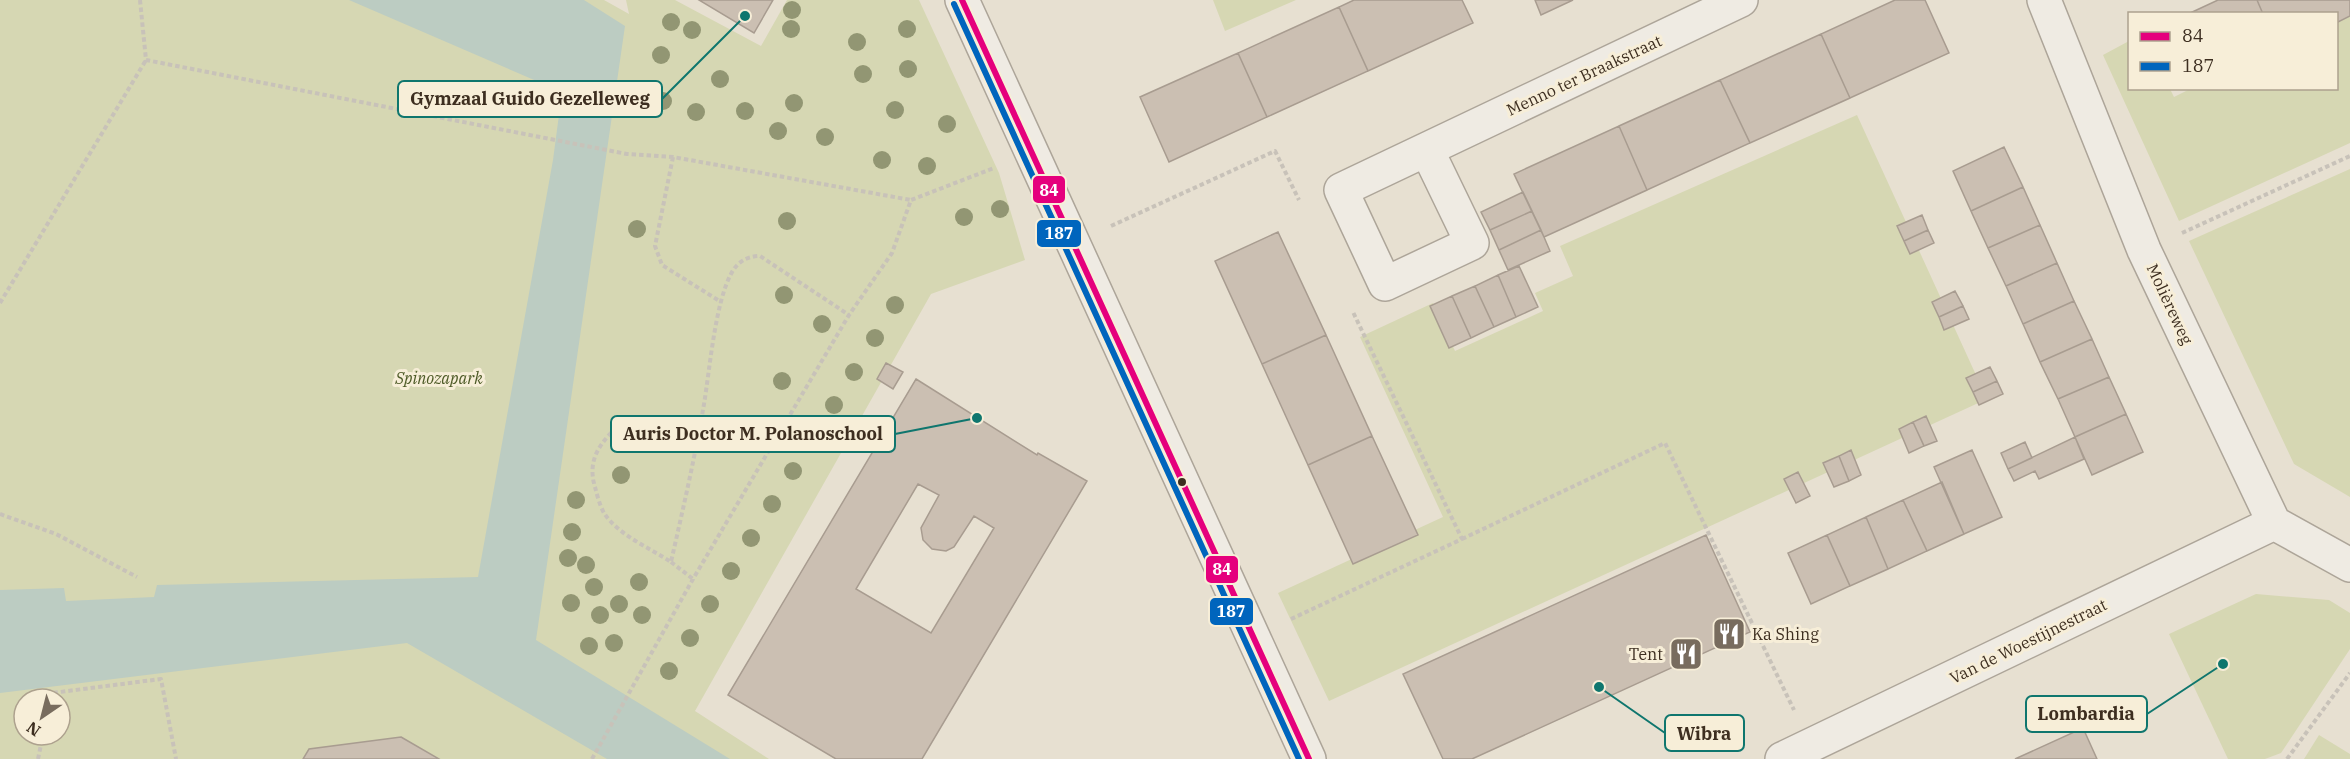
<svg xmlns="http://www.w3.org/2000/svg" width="2350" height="759" font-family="'IBM Plex Serif',serif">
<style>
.green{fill:#d6d7b3;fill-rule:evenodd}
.water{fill:#bcccc2}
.building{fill:#cbbfb2;stroke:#a89c90;stroke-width:1.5;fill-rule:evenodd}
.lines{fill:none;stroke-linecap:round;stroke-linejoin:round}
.street-casing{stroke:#ada599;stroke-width:36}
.path{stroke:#c8c2b9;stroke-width:4;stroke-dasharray:4.5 3;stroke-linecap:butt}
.street{stroke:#efebe3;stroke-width:33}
.bus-1-casing{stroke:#f7eed8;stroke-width:10}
.bus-2-casing{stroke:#f7eed8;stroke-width:10}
.bus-1{stroke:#e5007d;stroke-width:6}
.bus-2{stroke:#0065bd;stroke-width:6}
.tree{fill:#929673}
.bus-dot{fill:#3d2e20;stroke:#f7eed8;stroke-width:2}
.labels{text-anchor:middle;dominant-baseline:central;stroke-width:6;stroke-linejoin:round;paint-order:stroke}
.street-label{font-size:16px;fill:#3d2e20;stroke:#f7eed8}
.park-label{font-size:16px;font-style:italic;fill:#4d5a26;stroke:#f7eed8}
.poi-label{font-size:16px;fill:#3d2e20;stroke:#f7eed8;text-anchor:start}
.leader{fill:none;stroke:#0f766e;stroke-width:2}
.callout-dot{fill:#0f766e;stroke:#f7eed8;stroke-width:2}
.callout{fill:#f7eed8;stroke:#0f766e;stroke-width:2}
.callout-label{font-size:18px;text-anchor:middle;font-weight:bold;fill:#3d2e20}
.line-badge{stroke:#f7eed8;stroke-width:2}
.badge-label{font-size:16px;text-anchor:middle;font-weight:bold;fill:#fff}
</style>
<rect width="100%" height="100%" fill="#e7e0d1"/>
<!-- green -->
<path class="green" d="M 0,0 L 604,0 L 629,14 L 626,0 L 675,0 L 761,46 L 787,0 L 919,0 L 999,173 L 1025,260 L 931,294 L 695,711 L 769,759 L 0,759 ZM 24,699 L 60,699 L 60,735 L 24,735 Z
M 1213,0 L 1296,0 L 1225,31 Z
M 2350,16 L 2350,143 L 2179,221 L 2103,55 L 2129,41 L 2130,88 L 2170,89 L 2174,97 L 2192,88 L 2336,88 L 2337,23 Z
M 1857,115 L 1987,399 L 1329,701 L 1278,593 L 1443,517 L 1360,337 L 1433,303 L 1455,351 L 1543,311 L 1535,293 L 1573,276 L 1560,246 Z
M 2350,169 L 2350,497 L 2294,464 L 2189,241 Z
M 2256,594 L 2329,600 L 2350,613 L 2350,649 L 2281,753 L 2265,759 L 2228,759 L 2169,634 Z
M 2319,735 L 2350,754 L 2350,759 L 2304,759 Z"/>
<!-- water -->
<path class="water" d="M 349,0 L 584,0 L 625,26 L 536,640 L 730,759 L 607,759 L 407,643 L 0,693 L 0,590 L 64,588 L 66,601 L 154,597 L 157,585 L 478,577 L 553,160 L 562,92 Z"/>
<!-- building -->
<path class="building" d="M 699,0 L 773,0 L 754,33 Z
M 1354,0 L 1462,0 L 1473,23 L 1368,71 L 1339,7 Z
M 1535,0 L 1573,0 L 1541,15 Z
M 1895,0 L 1925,0 L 1949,53 L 1850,98 L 1821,34 Z
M 2218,0 L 2257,0 L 2263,14 L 2188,14 Z
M 2257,0 L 2350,0 L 2350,16 L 2336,23 L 2336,14 L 2263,14 Z
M 1339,7 L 1368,71 L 1267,117 L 1238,53 Z
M 1821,34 L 1850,98 L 1750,143 L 1720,80 Z
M 1238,53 L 1267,117 L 1169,162 L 1140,97 Z
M 1720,80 L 1750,143 L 1647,190 L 1619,126 Z
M 1619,126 L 1647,190 L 1544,237 L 1514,174 Z
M 2004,147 L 2023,187 L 1971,211 L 1953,171 Z
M 2023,187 L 2040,225 L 1988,248 L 1971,211 Z
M 1523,192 L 1532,211 L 1490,230 L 1481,212 Z
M 1532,211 L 1541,230 L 1499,250 L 1490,230 Z
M 1922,215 L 1928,230 L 1904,241 L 1897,226 Z
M 2040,225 L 2057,263 L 2006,286 L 1988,248 Z
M 1541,230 L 1550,251 L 1508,270 L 1499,250 Z
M 1928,230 L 1934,243 L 1910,254 L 1904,241 Z
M 1278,232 L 1326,335 L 1262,364 L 1215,261 Z
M 2057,263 L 2074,301 L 2023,324 L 2006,286 Z
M 1519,266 L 1538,307 L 1516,317 L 1498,275 Z
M 1498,275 L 1516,317 L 1494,327 L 1475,286 Z
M 1475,286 L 1494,327 L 1471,338 L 1452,296 Z
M 1955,291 L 1963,306 L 1939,317 L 1932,302 Z
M 1452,296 L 1471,338 L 1449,348 L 1430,306 Z
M 2074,301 L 2092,339 L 2040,362 L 2023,324 Z
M 1963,306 L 1969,319 L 1944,330 L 1939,317 Z
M 1326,335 L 1372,436 L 1308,465 L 1262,364 Z
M 2092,339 L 2109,377 L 2058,399 L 2040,362 Z
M 886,363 L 903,372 L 893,389 L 877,379 Z
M 1990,367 L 1997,381 L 1973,392 L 1966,378 Z
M 2109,377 L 2126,414 L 2075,437 L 2058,399 Z
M 916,379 L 1037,455 L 1038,453 L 1087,481 L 922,759 L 836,759 L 728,695 ZM 918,484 L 939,495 L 921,528 L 923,540 L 932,549 L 946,551 L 954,547 L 974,516 L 994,528 L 931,633 L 856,589 Z
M 1997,381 L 2003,394 L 1979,405 L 1973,392 Z
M 2126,414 L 2143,452 L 2092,475 L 2075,437 Z
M 1926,416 L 1937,441 L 1924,446 L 1913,422 Z
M 1913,422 L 1924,446 L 1909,453 L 1899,429 Z
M 1372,436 L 1418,535 L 1353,564 L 1308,465 Z
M 2075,437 L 2084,459 L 2039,479 L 2035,471 L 2014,481 L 2008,469 Z
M 2025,442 L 2032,458 L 2008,469 L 2001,453 Z
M 1851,450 L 1861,475 L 1849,481 L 1839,456 Z
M 1972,450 L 2002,517 L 1964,534 L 1934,467 Z
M 1839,456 L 1849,481 L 1834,487 L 1823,463 Z
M 1798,472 L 1810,496 L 1796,503 L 1784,479 Z
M 1942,482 L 1964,534 L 1927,551 L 1903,500 Z
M 1903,500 L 1927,551 L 1888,569 L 1866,517 Z
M 1866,517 L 1888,569 L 1850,586 L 1827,535 Z
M 1706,535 L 1750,632 L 1472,759 L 1443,759 L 1403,674 Z
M 1827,535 L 1850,586 L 1811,604 L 1788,553 Z
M 2083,728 L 2097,759 L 2015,759 Z
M 401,737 L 439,759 L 303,759 L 309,749 Z"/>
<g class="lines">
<!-- street casing -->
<g class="street-casing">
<path id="street" d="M 962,0 L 1309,759
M 2044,0 L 2144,250 L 2274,523 L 2350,565
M 1427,150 L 1472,243 L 1385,284 L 1341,190 L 1741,0
M 1782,759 L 2274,523"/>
</g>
<!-- path -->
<path class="path" d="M 140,0 L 146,60 L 627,154 L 673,157 L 911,200
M 673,157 L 655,246 L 662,265 L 721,302
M 1111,226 L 1275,151 L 1299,200
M 2182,233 L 2350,156
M 0,303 L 146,60
M 773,444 L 699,433 L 617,427 C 599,444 587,461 595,487 C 597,495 600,506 604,513 C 618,535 650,548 671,562 C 683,509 695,457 704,404 C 710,368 715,304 731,274 C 737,262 747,256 760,256 L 849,315
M 0,514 L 56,534 L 137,577
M 1462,539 L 1665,443 L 1794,710
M 671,562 L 693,579
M 1291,619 L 1462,539 L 1353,312
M 51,699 L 52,693 L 161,679 L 176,759
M 38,759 L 43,735
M 592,759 L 693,579 L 849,315 L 892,253 L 911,200 L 994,168
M 2287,759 L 2350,673"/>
<!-- street -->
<use href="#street" class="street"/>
<!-- bus-1 casing -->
<g class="bus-1-casing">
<path id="bus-1" d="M 962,0 L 1309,759"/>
</g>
<!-- bus-2 casing -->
<g class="bus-2-casing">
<path id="bus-2" d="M 954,4 L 1299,759"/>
</g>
<!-- bus-1 -->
<use href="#bus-1" class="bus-1"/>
<!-- bus-2 -->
<use href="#bus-2" class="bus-2"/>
</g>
<!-- trees -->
<g class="tree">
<circle cx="792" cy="10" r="9"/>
<circle cx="671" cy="22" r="9"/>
<circle cx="791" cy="29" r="9"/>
<circle cx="907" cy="29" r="9"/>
<circle cx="692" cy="30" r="9"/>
<circle cx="857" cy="42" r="9"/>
<circle cx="661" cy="55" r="9"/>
<circle cx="908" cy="69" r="9"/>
<circle cx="863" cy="74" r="9"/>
<circle cx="720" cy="79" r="9"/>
<circle cx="663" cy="101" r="9"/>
<circle cx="794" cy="103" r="9"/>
<circle cx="895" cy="110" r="9"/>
<circle cx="745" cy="111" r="9"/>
<circle cx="696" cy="112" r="9"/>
<circle cx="947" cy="124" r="9"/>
<circle cx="778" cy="131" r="9"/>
<circle cx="825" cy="137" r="9"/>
<circle cx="882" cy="160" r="9"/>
<circle cx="927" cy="166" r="9"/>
<circle cx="1000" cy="209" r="9"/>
<circle cx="964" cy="217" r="9"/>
<circle cx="787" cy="221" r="9"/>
<circle cx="637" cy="229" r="9"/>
<circle cx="784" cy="295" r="9"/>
<circle cx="895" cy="305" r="9"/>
<circle cx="822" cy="324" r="9"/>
<circle cx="875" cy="338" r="9"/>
<circle cx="854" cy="372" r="9"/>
<circle cx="782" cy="381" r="9"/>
<circle cx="834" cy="405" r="9"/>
<circle cx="793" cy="471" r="9"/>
<circle cx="621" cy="475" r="9"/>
<circle cx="576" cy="500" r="9"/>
<circle cx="772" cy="504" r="9"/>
<circle cx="572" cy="532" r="9"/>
<circle cx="751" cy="538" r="9"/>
<circle cx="568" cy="558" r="9"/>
<circle cx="586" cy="565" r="9"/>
<circle cx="731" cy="571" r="9"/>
<circle cx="639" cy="582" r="9"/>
<circle cx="594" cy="587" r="9"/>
<circle cx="571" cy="603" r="9"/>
<circle cx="619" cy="604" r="9"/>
<circle cx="710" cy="604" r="9"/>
<circle cx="600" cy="615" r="9"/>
<circle cx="642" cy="615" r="9"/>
<circle cx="690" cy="638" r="9"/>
<circle cx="614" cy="643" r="9"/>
<circle cx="589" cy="646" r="9"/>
<circle cx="669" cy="671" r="9"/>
</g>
<!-- icons -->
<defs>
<g id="restaurant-square" transform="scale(1.725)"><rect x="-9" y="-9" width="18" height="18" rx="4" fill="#786c5e" stroke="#f7eed8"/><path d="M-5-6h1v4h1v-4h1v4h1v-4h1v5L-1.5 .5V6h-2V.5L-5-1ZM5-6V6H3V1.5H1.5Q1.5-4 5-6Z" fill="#fff"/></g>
</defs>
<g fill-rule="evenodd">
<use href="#restaurant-square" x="1729" y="634"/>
<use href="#restaurant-square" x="1686" y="654"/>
</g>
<!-- markers -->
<circle class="bus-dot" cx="1182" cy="482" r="5"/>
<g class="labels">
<!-- street labels -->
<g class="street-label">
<text transform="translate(1584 75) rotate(-25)">Menno ter Braakstraat</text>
<text transform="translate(2170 304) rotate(65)">Molièreweg</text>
<text transform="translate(2028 641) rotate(-26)">Van de Woestijnestraat</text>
</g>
<!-- park labels -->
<g class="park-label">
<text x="439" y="378">Spinozapark</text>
</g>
<!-- poi labels -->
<g class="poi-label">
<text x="1752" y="634">Ka Shing</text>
<text x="1663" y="654" text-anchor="end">Tent</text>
</g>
</g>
<!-- callouts -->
<path class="leader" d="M745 16L662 99M977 418L895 434M2223 664L2147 714M1599 687L1665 733"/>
<g class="callout-dot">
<circle cx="745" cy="16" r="6"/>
<circle cx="977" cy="418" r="6"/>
<circle cx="2223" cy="664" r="6"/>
<circle cx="1599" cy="687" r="6"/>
</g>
<g class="callout">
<rect x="398" y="81" width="264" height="36" rx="6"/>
<rect x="611" y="416" width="284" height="36" rx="6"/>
<rect x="2026" y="696" width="121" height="36" rx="6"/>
<rect x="1665" y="715" width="79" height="36" rx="6"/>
</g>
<g class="callout-label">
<text x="530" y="105">Gymzaal Guido Gezelleweg</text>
<text x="753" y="440">Auris Doctor M. Polanoschool</text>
<text x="2086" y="720">Lombardia</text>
<text x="1704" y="740">Wibra</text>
</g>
<g class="line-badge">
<rect x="1032" y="175" width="34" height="29" rx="6" fill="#e5007d"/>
<rect x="1036" y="219" width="46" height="29" rx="6" fill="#0065bd"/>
<rect x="1205" y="555" width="34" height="29" rx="6" fill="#e5007d"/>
<rect x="1209" y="597" width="45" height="29" rx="6" fill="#0065bd"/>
</g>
<g class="badge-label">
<text x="1049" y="196">84</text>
<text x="1059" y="239">187</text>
<text x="1222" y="575">84</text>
<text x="1231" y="617">187</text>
</g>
<!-- legend -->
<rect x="2128" y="12" width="210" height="78" fill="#f7eed8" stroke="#ada18e" stroke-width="1.5"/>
<rect x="2140" y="32" width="30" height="9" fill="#e5007d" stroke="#ada18e" stroke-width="1.5"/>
<text x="2182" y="42" font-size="18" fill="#3d2e20">84</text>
<rect x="2140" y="62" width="30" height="9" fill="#0065bd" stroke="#ada18e" stroke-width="1.5"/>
<text x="2182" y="72" font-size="18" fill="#3d2e20">187</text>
<!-- north arrow -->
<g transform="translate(42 717) rotate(215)"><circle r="28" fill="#f7eed8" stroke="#ada18e" stroke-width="1.5"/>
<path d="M0-4.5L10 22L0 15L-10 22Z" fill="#786c5e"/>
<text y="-9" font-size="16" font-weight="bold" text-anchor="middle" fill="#3d2e20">N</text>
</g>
</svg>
